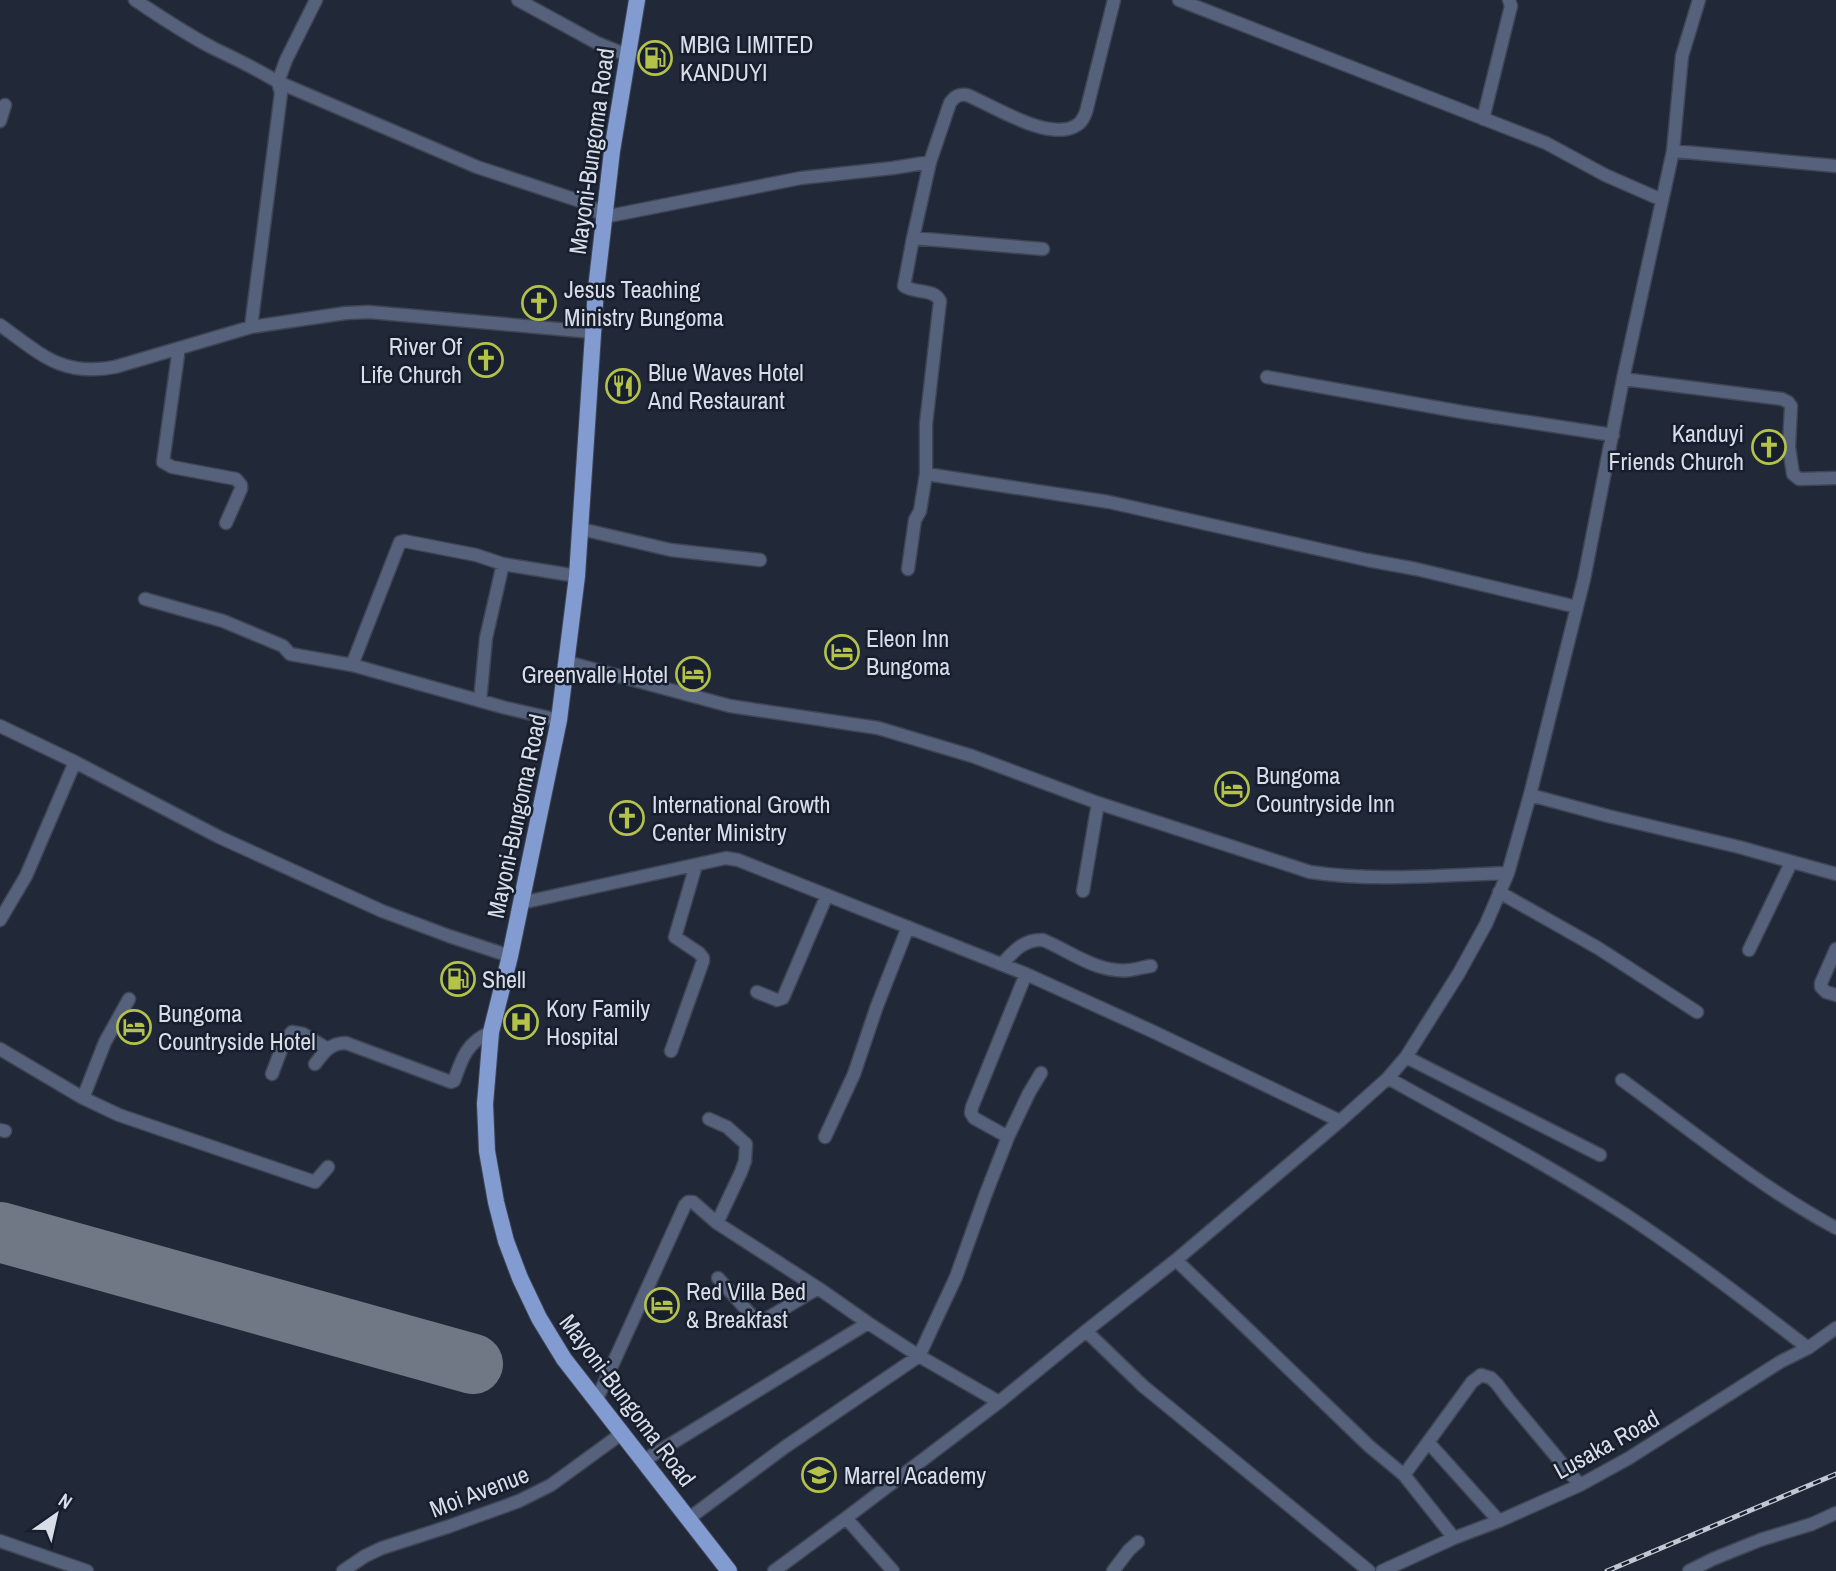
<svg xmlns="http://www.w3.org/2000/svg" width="1836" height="1571" font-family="'Archivo Narrow',sans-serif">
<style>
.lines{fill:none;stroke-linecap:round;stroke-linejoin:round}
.runway{stroke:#717885;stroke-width:60}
.minor-casing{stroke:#3e4554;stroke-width:15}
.major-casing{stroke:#3e4554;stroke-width:18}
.minor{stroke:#56627c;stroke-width:12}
.major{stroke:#829bd1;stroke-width:16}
.rail-casing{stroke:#c1c8d2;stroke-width:5}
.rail{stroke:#171e2e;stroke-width:2.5;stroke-dasharray:8;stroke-linecap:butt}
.labels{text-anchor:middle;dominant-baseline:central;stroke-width:5;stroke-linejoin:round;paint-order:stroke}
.poi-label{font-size:24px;fill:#d8dee8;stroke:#171e2e;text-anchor:start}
.street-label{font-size:24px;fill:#d8dee8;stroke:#171e2e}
</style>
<rect width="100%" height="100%" fill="#212838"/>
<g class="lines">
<!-- runway -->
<path class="runway" d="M 0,1232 L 473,1364"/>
<!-- minor casing -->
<g class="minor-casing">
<path id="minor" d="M 135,0 C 161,17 187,35 215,49 C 236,59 257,69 278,82 L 477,167 L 586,203 L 604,217 L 801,178 L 893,168 L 930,162
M 518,0 L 597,43 L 627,55
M 1179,0 L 1546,143 L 1605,175 L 1662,200
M 1483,119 L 1511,6 L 1509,0
M 0,121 L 5,105
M 1673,151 L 1836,166
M 913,238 L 930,162 L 950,103 C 955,96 959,94 967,95 C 994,106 1050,143 1077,125 C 1082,122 1084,117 1086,112 L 1114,0
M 0,325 C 41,354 61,377 115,367 L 251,327 L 346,313 L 369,312 L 592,332
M 251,327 L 281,93 L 278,82 L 286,60 L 316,0
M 179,348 L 163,462 L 172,467 L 236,479 L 241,485 L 241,489 L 226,523
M 1267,377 L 1462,412 L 1613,435
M 1623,379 L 1782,399 L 1788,402 L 1791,406 L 1789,447 L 1793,474 L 1799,479 L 1836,478
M 926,474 L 1109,502 L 1367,560 L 1416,569 L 1577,607
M 581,529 L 671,550 L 760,560
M 908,569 L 915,520 L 920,511 L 926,474 L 926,424 L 940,301 C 934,288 915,294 904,286 L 913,238 L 1043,249
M 145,599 L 223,621 L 283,646 L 290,654 L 352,665 L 398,547 L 400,542 L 404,541 L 476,555 L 503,564 L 577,576
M 567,662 L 730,706 L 878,728 L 972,756 L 1098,803 L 1310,872 C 1375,882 1442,875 1508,873
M 352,665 L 506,708 L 559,720
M 480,701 L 486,638 L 503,564
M 0,726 L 75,762
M 1530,795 L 1608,816 L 1739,847 L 1836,874
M 1083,891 L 1098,803
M 1499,892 L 1598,948 L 1697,1012
M 521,903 L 726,858 L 738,860 L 1026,974 L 1154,1032 L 1340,1121
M 0,920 L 26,876 L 75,762 L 219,837 L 382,911 L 449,936 L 510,956
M 1836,949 L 1821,983 L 1821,987 L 1826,992 L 1836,995
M 1749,950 L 1791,863
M 1002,964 C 1014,951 1024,939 1043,940 C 1070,951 1098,974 1130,970 C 1137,969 1144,967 1151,966
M 757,992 L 777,1000 L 783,998 L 827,895
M 0,1049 L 83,1098 L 105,1042 L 129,999
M 671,1051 L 703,961 L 703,958 L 699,953 L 675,937 L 696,865
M 1406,1057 L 1600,1155
M 315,1064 C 324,1052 330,1043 346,1043 L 451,1082 L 454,1081 C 462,1058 467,1042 491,1032
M 272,1074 L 284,1042 L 292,1032 L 303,1034 L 326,1048
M 1388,1078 C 1466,1122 1547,1164 1623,1213 C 1687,1255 1748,1302 1808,1348
M 1622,1080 C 1692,1131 1760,1187 1836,1228
M 83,1098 L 119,1115 L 315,1182 L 328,1167
M 709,1119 L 727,1127 L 746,1144 L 745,1161 L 741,1172 L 717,1223
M 0,1130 L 5,1131
M 825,1137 L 854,1074 L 877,1006 L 908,927
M 1008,1137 L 974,1118 L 971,1113 L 972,1107 L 1026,974
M 1176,1260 L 1369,1446 L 1404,1475 L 1454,1538
M 718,1278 L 753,1317 L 757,1320 L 763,1321 L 818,1288
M 1086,1331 L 1143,1386 L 1369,1571
M 596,1401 L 685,1205 L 688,1202 L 693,1202 L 717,1223 L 818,1288 L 868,1323 L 919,1356 L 999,1402
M 1428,1442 L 1499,1521
M 643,1461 L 868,1323
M 1404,1475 L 1472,1382 L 1481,1375 L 1491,1378 L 1497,1384 L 1509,1400 L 1580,1485
M 846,1518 L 893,1571
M 688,1519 L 785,1447 L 919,1356 L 956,1277 L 985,1196 L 1008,1137 L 1029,1093 L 1041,1073
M 0,1541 L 87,1571
M 343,1571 L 365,1556 L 382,1548 L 450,1526 L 519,1501 L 551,1485 L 621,1434
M 774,1571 L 846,1518 L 999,1402 L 1086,1331 L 1176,1260 L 1340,1121 L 1388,1078 L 1406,1057 L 1459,973 L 1486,924 L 1508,873 L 1530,795 L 1584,579 L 1623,379 L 1673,151 L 1682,56 L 1699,0
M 1113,1571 L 1129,1550 L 1138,1542
M 1382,1571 L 1454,1538 L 1499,1521 L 1580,1485 L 1629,1458 L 1780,1362 L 1808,1348 L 1836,1328
M 1689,1571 L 1713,1559 L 1760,1540 L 1812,1524 L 1836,1513"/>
</g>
<!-- major casing -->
<g class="major-casing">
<path id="major" d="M 637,0 L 612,151 L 596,289 L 577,576 L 559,720 L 510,956 L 491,1032 L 485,1104 L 487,1151 L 496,1202 L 506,1241 L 520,1278 L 539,1318 L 564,1359 L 729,1571"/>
</g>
<!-- minor -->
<use href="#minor" class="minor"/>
<!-- major -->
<use href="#major" class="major"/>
<!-- rail casing -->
<g class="rail-casing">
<path id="rail" d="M 1607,1571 L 1836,1474"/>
</g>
<!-- rail -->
<use href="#rail" class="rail"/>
</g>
<!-- icons -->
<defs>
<g id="fuel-ring" transform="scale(1.75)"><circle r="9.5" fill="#171e2e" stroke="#b4c24a" stroke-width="1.5"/><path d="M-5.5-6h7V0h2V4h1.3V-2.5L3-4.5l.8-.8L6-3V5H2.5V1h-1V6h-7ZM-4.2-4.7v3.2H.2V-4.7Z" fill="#b4c24a"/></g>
<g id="church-ring" transform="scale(1.75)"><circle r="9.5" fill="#171e2e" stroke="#b4c24a" stroke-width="1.5"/><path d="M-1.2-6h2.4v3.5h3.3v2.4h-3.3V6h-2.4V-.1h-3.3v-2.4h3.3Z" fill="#b4c24a"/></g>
<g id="restaurant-ring" transform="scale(1.75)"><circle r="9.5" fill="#171e2e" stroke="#b4c24a" stroke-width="1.5"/><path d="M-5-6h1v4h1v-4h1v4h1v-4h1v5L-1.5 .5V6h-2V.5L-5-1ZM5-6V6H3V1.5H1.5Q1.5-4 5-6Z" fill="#b4c24a"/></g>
<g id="hotel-ring" transform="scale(1.75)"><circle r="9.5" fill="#171e2e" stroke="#b4c24a" stroke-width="1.5"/><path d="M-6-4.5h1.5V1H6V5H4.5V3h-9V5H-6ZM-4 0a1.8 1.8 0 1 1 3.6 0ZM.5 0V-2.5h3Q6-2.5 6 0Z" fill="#b4c24a"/></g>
<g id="hospital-ring" transform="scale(1.75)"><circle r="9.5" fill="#171e2e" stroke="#b4c24a" stroke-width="1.5"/><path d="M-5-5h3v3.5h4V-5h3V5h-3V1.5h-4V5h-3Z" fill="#b4c24a"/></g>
<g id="school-ring" transform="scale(1.75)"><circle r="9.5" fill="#171e2e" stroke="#b4c24a" stroke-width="1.5"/><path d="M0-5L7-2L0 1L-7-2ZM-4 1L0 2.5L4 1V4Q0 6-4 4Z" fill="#b4c24a"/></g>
</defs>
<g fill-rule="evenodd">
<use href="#fuel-ring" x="655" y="58"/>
<use href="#church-ring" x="539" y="303"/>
<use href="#church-ring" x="486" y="360"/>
<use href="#restaurant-ring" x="623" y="386"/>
<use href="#church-ring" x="1769" y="447"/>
<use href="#hotel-ring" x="842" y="652"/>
<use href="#hotel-ring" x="693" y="674"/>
<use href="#hotel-ring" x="1232" y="789"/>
<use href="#church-ring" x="627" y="818"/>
<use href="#fuel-ring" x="458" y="979"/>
<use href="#hospital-ring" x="521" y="1022"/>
<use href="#hotel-ring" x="134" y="1027"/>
<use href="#hotel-ring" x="662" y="1305"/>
<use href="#school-ring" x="819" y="1475"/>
</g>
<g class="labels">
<!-- poi labels -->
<g class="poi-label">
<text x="680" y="44">MBIG LIMITED<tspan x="680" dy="28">KANDUYI</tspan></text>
<text x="564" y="289">Jesus Teaching<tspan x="564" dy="28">Ministry Bungoma</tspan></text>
<text x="462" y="346" text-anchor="end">River Of<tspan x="462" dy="28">Life Church</tspan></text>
<text x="648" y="372">Blue Waves Hotel<tspan x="648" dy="28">And Restaurant</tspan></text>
<text x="1744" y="433" text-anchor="end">Kanduyi<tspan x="1744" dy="28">Friends Church</tspan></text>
<text x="866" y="638">Eleon Inn<tspan x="866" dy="28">Bungoma</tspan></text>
<text x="668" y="674" text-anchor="end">Greenvalle Hotel</text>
<text x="1256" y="775">Bungoma<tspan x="1256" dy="28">Countryside Inn</tspan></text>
<text x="652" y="804">International Growth<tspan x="652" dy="28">Center Ministry</tspan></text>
<text x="482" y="979">Shell</text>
<text x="546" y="1008">Kory Family<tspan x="546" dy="28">Hospital</tspan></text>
<text x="158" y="1013">Bungoma<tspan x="158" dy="28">Countryside Hotel</tspan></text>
<text x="686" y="1291">Red Villa Bed<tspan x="686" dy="28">&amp; Breakfast</tspan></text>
<text x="844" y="1475">Marrel Academy</text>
</g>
<!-- street labels -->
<g class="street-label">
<text transform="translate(591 151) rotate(-82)">Mayoni-Bungoma Road</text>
<text transform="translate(516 816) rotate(-78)">Mayoni-Bungoma Road</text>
<text transform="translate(628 1400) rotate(53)">Mayoni-Bungoma Road</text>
<text transform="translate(1606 1444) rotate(-29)">Lusaka Road</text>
<text transform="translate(479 1491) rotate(-21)">Moi Avenue</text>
</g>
</g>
<!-- north arrow -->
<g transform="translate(56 1515) rotate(34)" stroke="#171e2e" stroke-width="5" paint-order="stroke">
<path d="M0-5L12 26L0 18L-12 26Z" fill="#d8dee8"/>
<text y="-10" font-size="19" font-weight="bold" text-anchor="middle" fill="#d8dee8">N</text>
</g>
</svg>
